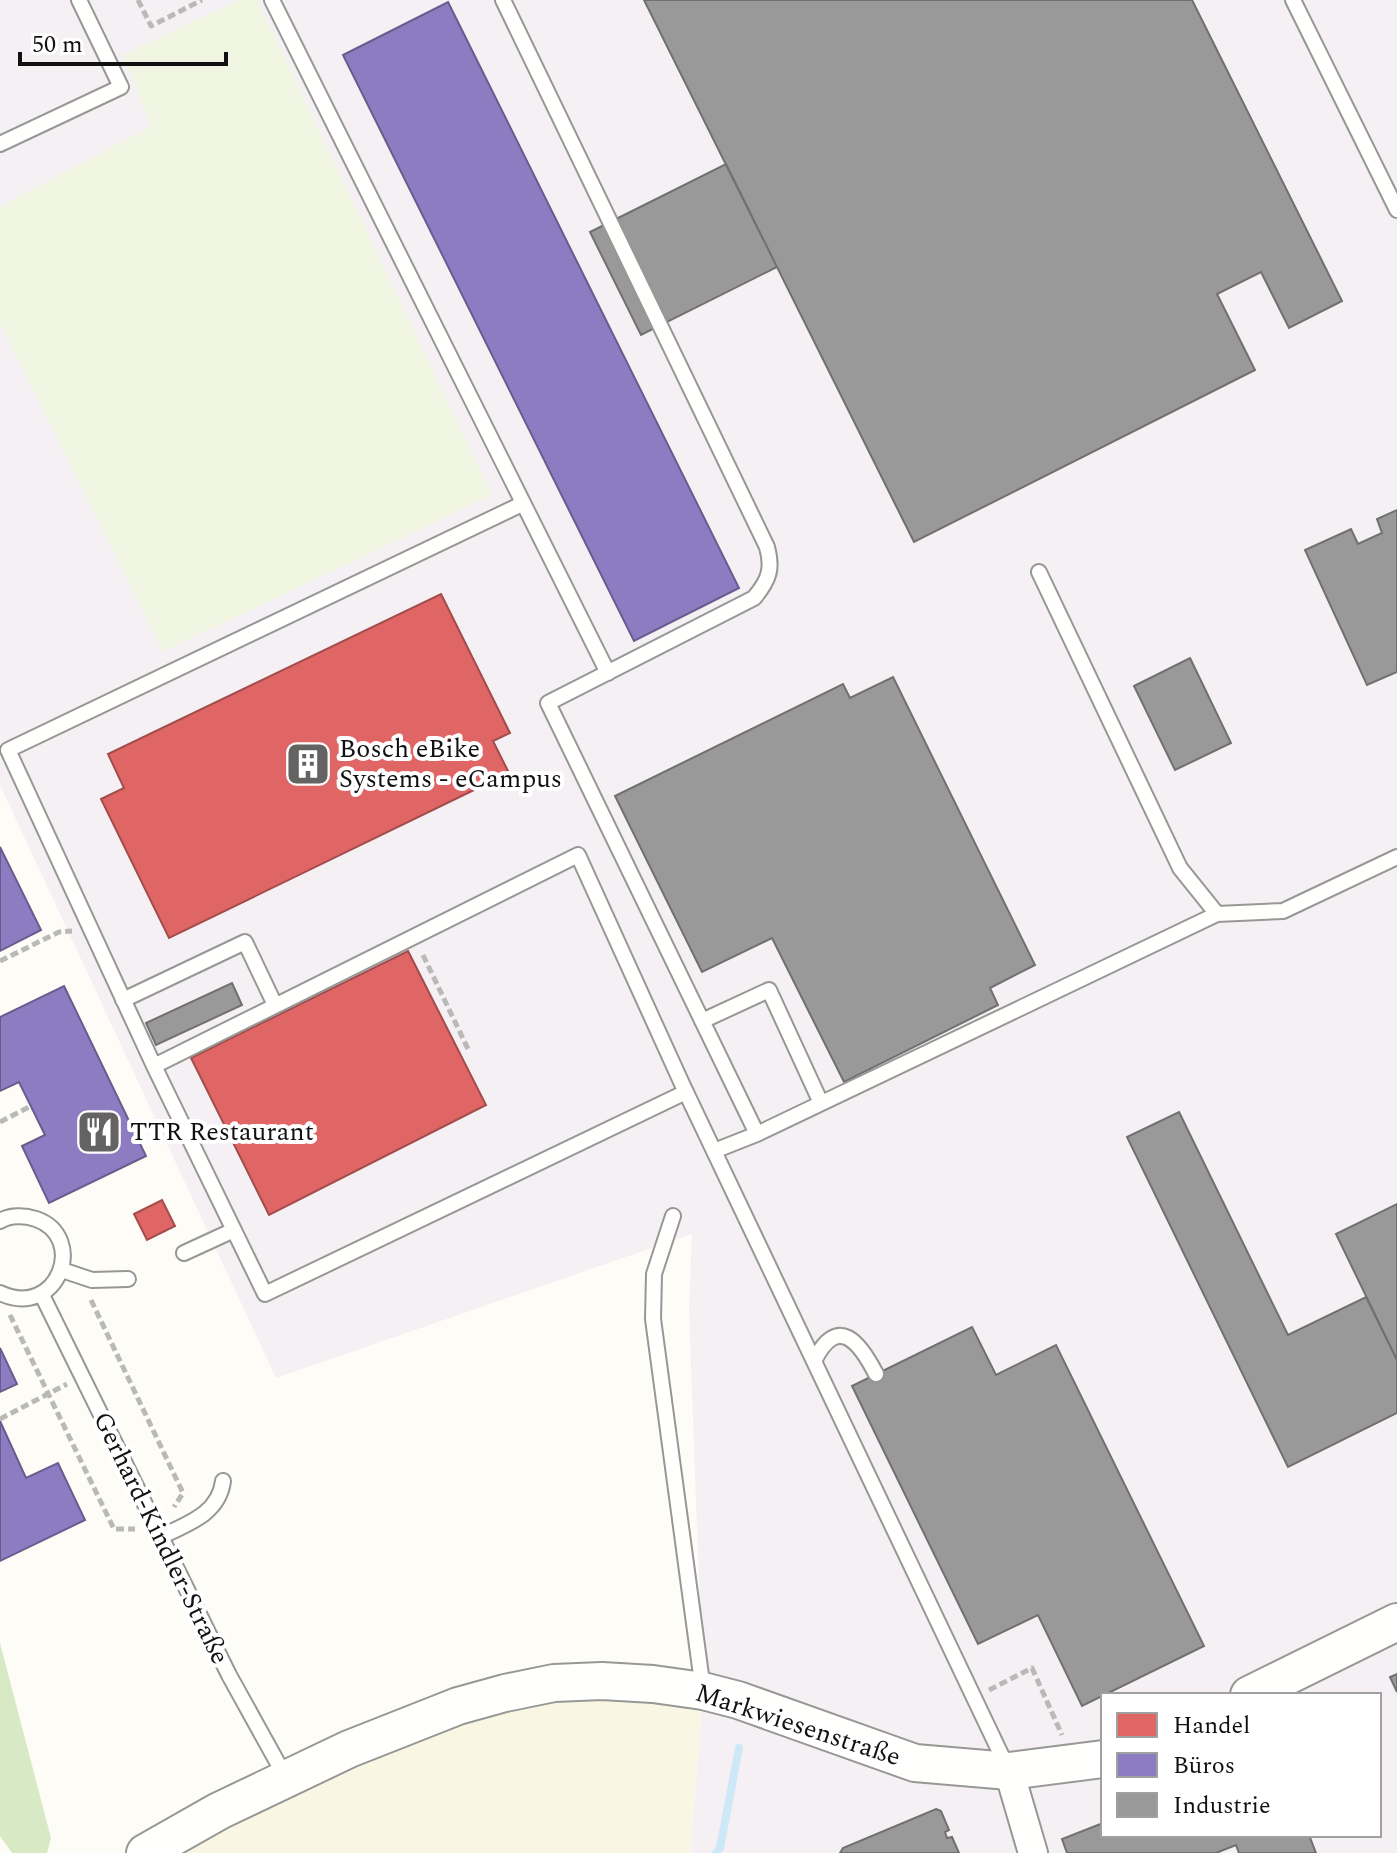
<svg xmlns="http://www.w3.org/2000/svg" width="1397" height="1853" font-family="Spectral,serif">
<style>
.industrial{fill:#f5f0f3;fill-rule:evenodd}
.farmland{fill:#f9f7e4}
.forest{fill:#d8eac5}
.pitch{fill:#f0f6e1}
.shops{fill:#e06666;stroke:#a24c4c;stroke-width:2}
.offices{fill:#8e7cc3;stroke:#685c8e;stroke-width:2}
.industry{fill:#999;stroke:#707070;stroke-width:2}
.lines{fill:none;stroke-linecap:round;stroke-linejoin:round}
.stream{stroke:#cde8f7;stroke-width:8}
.service-casing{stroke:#979795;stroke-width:18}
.minor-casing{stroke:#979795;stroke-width:32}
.tertiary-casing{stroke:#979795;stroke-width:40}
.path{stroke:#b9b9b8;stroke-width:5;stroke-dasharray:8 4;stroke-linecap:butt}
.service{stroke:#fffffe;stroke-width:14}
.minor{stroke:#fffffe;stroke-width:28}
.tertiary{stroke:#fffffe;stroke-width:36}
.labels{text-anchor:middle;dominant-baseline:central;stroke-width:8;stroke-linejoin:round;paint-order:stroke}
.poi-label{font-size:26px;fill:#111;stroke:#fff;text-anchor:start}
.street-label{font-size:26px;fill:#111;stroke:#fff}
</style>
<rect width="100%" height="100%" fill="#fdfcf7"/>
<!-- industrial -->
<path class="industrial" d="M 0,0 L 1397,0 L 1397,1853 L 690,1853 L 703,1691 L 689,1310 L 692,1234 L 276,1378 L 0,785 ZM 1103,1695 L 1379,1695 L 1379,1835 L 1103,1835 Z"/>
<!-- farmland -->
<path class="farmland" d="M 703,1691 L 690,1853 L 145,1853 L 458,1706 Z"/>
<!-- forest -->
<path class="forest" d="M 0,1643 L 51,1838 L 47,1853 L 12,1853 L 0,1836 Z"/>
<!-- pitch -->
<path class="pitch" d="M 239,0 L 257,0 L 492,495 L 163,652 L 0,323 L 0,207 L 151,126 L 123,55 Z"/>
<!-- shops -->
<path class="shops" d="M 441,594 L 510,733 L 493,741 L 509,773 L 169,938 L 101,799 L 124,788 L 108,754 Z
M 408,951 L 486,1105 L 269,1215 L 191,1058 Z
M 162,1200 L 175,1226 L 147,1240 L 134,1214 Z"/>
<!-- offices -->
<path class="offices" d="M 448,2 L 739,588 L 634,641 L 343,55 Z
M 0,847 L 41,930 L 0,951 Z
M 64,986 L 146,1156 L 49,1203 L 22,1146 L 45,1135 L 19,1082 L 0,1091 L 0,1017 Z
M 0,1348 L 17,1384 L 0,1392 Z
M 0,1421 L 26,1478 L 58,1463 L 85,1520 L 0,1561 Z"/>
<!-- industry -->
<path class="industry" d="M 644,0 L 1192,0 L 1342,301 L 1289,328 L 1261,272 L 1217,294 L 1255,370 L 914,542 Z
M 726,164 L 777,267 L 641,335 L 590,232 Z
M 1397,510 L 1397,672 L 1367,685 L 1305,550 L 1351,529 L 1358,544 L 1382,533 L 1377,519 Z
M 1190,658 L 1231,743 L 1175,770 L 1134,686 Z
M 893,677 L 1035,965 L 990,988 L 998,1005 L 844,1082 L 772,938 L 702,972 L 615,796 L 843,684 L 850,698 Z
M 232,983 L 242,1005 L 156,1045 L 146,1023 Z
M 1179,1112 L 1288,1335 L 1366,1297 L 1397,1360 L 1397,1413 L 1288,1467 L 1127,1137 Z
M 1397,1204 L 1397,1360 L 1336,1234 Z
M 972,1327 L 996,1375 L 1056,1345 L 1204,1646 L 1082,1706 L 1038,1615 L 978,1644 L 852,1386 Z
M 1397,1674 L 1397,1692 L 1390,1677 Z
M 936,1809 L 941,1811 L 949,1830 L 945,1832 L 947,1838 L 952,1837 L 959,1853 L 840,1853 L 843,1848 Z
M 1103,1823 L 1103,1835 L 1309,1835 L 1316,1853 L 1239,1853 L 1236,1845 L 1216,1853 L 1067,1853 L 1062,1839 Z"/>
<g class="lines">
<!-- stream -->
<path class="stream" d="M 716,1853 L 720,1848 L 739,1748"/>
<!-- service casing -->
<g class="service-casing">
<path id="service" d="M 272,0 L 608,673
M 503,0 L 767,547 C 773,569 769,580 754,598 L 548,703 L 757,1134 L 1217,914
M 1293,0 L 1397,210
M 0,144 L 121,87 L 79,0
M 522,504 L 8,750 L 154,1066 L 265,1294 L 686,1092
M 1039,572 L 1180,868 L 1217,914 L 1283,911 L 1397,857
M 123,1000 L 245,942 L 275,1005
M 702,1021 L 769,990 L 821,1103
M 154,1066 L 578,855 L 683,1086 L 1007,1767
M 714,1151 L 757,1134
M 673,1216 L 654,1274 L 653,1319 L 703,1690
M 0,1221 C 10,1215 24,1215 36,1219 C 88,1237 58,1320 0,1293
M 184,1253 L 234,1230
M 62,1270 L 92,1280 L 128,1279
M 42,1295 L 229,1675 L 286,1778
M 814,1361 C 838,1313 860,1343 876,1374
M 160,1537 C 187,1524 219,1514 223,1481"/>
</g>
<!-- minor casing -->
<g class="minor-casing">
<path id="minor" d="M 1009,1771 L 1033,1853"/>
</g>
<!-- tertiary casing -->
<g class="tertiary-casing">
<path id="tertiary" d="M 1249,1695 L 1397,1622
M 145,1853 L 219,1811 L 349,1749 L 458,1706 L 505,1693 L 554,1683 L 602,1681 L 653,1684 L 703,1691 L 738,1700 L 915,1763 L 1009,1771 L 1103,1759"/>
</g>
<!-- path -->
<path class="path" d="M 138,0 L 151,26 L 202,0
M 423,955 L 468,1049
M 0,961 L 59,932 L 72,931
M 0,1122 L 31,1106
M 91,1300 L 183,1493 L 174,1507
M 10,1315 L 114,1529 L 135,1529
M 0,1419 L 67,1384
M 989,1690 L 1032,1668 L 1062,1735"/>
<!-- service -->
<use href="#service" class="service"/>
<!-- minor -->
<use href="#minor" class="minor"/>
<!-- tertiary -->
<use href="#tertiary" class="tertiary"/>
</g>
<!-- icons -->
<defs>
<g id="building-square" transform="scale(2.3)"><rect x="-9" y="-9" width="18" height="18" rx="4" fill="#646362" stroke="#fff"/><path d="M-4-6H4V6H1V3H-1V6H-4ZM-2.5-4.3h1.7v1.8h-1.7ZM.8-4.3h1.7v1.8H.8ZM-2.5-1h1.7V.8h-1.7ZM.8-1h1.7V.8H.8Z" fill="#fff"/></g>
<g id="restaurant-square" transform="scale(2.3)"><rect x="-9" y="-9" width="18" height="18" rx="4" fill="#646362" stroke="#fff"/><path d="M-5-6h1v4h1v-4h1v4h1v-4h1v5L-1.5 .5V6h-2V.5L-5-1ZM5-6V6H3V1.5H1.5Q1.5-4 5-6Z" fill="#fff"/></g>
</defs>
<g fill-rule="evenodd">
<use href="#building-square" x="308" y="764"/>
<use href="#restaurant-square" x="99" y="1132"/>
</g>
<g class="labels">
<!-- poi labels -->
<g class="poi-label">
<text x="339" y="749">Bosch eBike<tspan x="339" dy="30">Systems - eCampus</tspan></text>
<text x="130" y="1132">TTR Restaurant</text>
</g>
<!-- street labels -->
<g class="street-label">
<text transform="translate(161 1538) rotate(64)">Gerhard-Kindler-Straße</text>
<text transform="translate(798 1725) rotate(18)">Markwiesenstraße</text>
</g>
</g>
<!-- legend -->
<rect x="1101" y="1693" width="280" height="144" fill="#ffffff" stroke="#a0a0a0" stroke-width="2"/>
<rect x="1117" y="1713" width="40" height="24" fill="#e06666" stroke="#a0a0a0" stroke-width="2"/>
<text x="1173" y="1733" font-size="24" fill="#111111">Handel</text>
<rect x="1117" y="1753" width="40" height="24" fill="#8e7cc3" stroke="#a0a0a0" stroke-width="2"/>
<text x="1173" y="1773" font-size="24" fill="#111111">Büros</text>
<rect x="1117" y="1793" width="40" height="24" fill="#999999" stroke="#a0a0a0" stroke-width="2"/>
<text x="1173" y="1813" font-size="24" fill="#111111">Industrie</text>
<!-- scale -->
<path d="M20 52v12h206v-12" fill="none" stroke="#111111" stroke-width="4"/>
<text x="32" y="52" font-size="24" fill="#111111" stroke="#ffffff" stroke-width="6" paint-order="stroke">50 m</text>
</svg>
